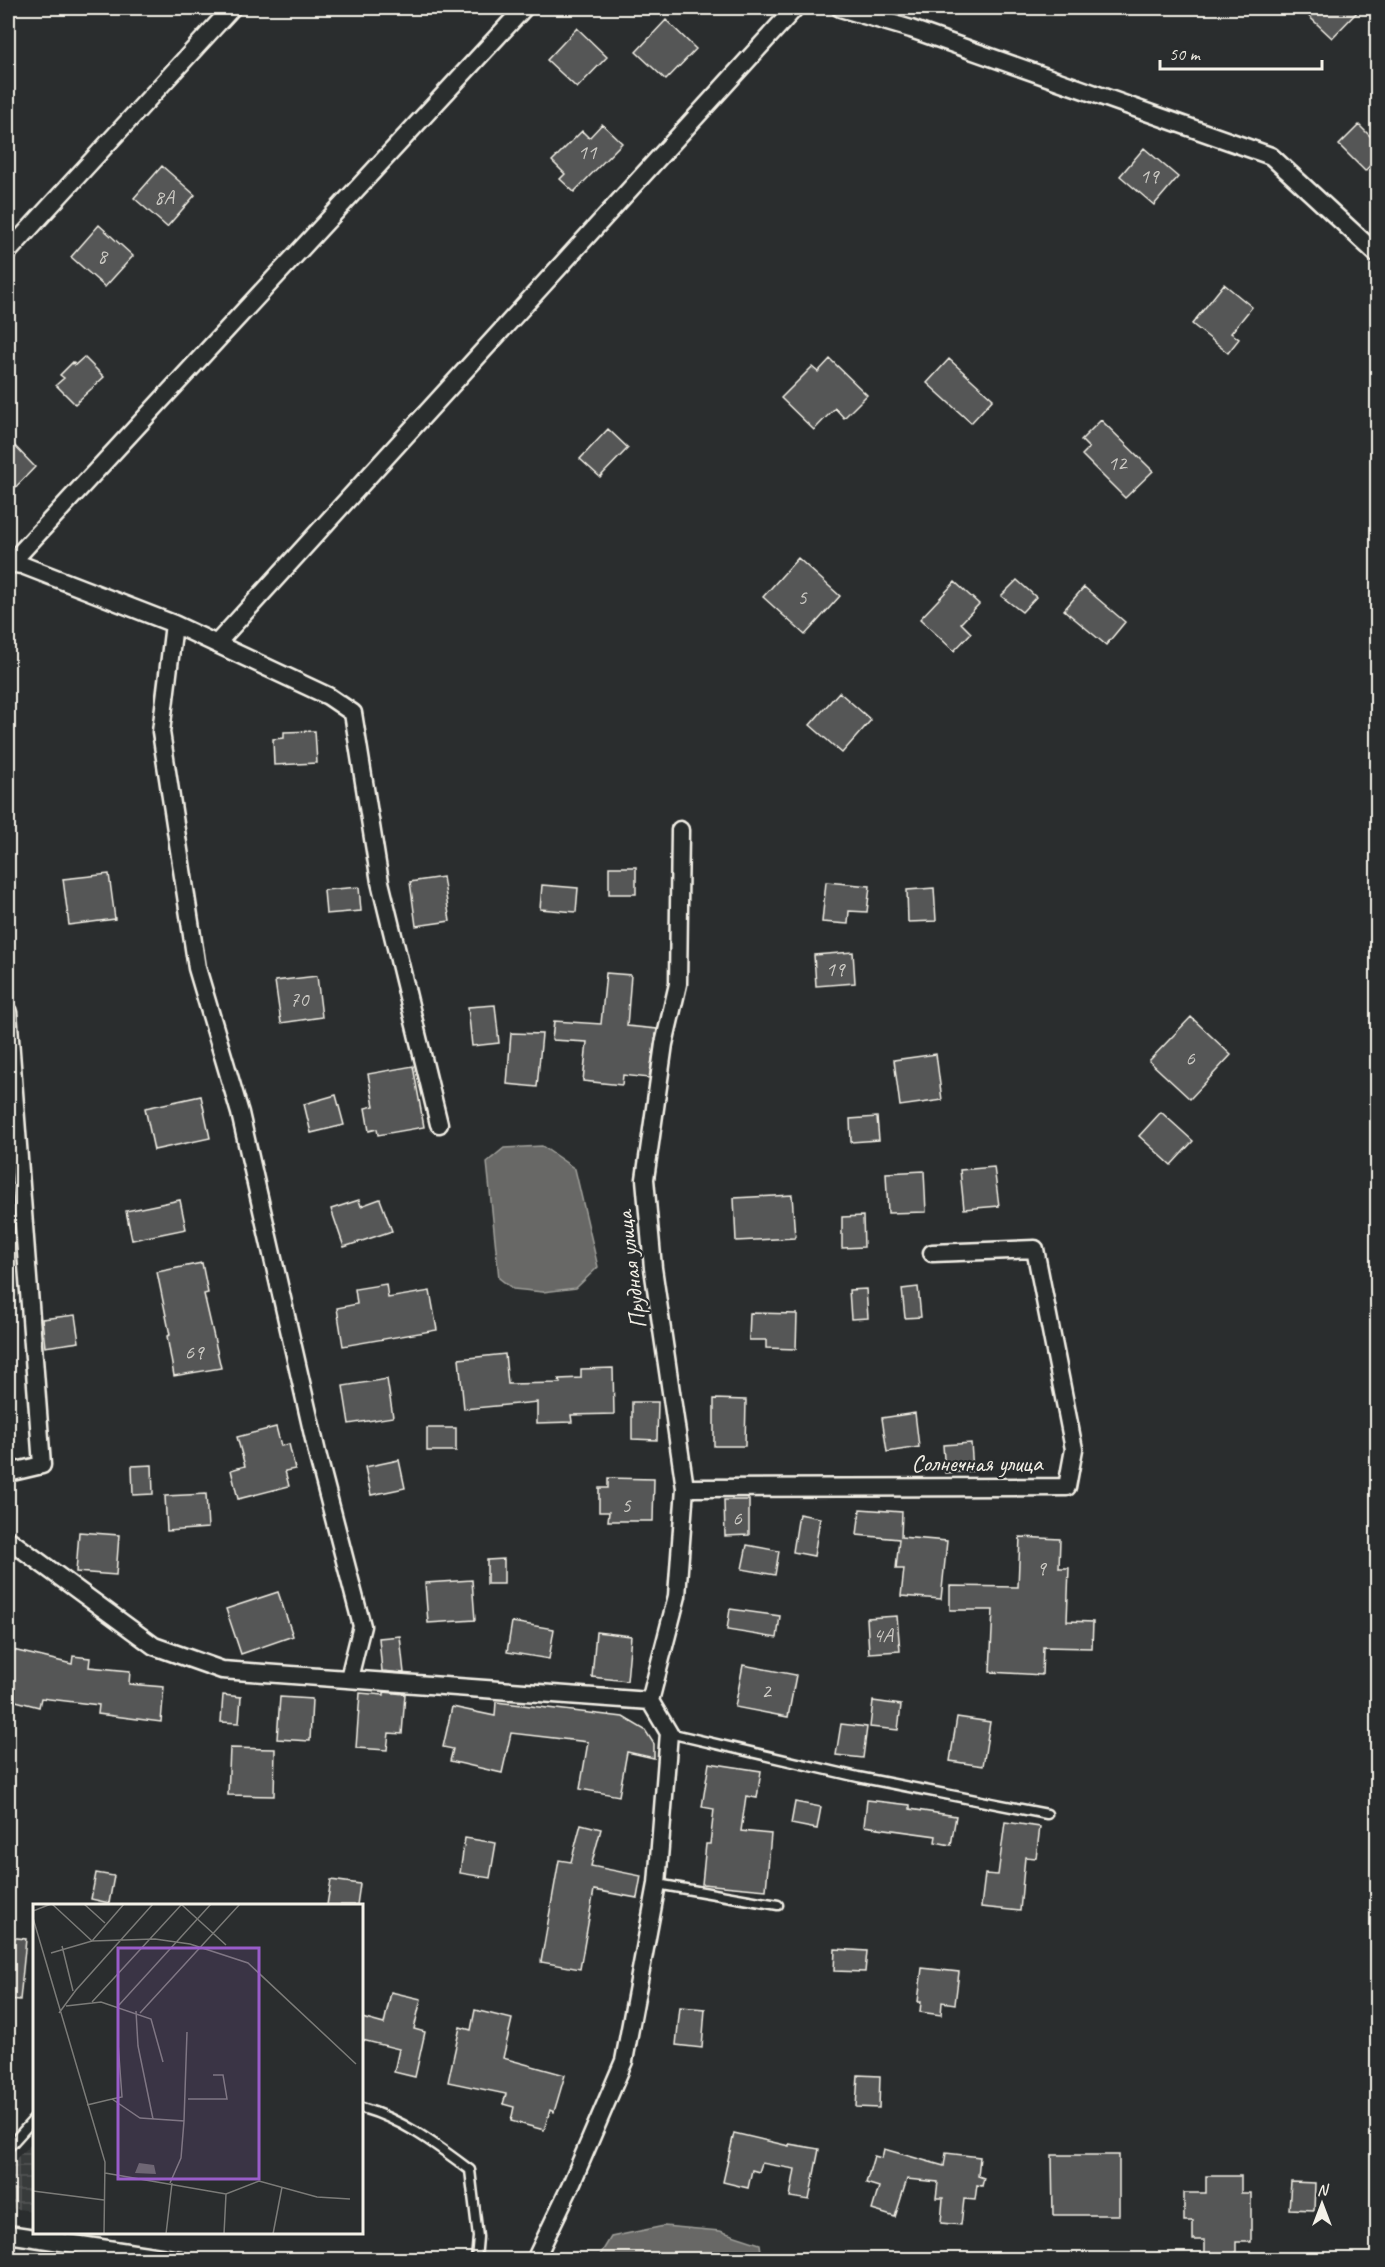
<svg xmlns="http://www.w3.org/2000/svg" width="1385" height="2267" font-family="Caveat,sans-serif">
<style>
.industrial{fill:url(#industrial-grid)}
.water{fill:#676866;stroke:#9f9f9a;stroke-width:1.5}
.building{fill:#555756;stroke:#f4f1e8;stroke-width:1.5}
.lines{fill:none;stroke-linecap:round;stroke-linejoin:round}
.lane-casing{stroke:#f4f1e8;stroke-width:13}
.street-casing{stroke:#f4f1e8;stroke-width:21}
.lane{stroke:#2a2d2e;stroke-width:8}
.street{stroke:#2a2d2e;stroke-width:16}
.labels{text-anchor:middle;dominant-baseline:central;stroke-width:4.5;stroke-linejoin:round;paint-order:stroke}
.number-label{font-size:21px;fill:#cccac4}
.street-label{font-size:24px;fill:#f4f1e8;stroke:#2a2d2e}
.inset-road{fill:none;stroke:#7b7b78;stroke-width:1.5}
.view{fill:#995dc9;fill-opacity:0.15;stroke:#995dc9;stroke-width:3}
.inset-edge{fill:none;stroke:#f4f1e8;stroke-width:3}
</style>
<defs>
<pattern id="industrial-grid" width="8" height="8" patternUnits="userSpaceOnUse" patternTransform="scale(1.5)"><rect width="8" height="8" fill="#373a3a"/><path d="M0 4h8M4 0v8" fill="none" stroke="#555756"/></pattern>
</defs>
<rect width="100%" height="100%" fill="#2a2d2e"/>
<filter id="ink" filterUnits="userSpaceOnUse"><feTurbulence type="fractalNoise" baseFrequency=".0167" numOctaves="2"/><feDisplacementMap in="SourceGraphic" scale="12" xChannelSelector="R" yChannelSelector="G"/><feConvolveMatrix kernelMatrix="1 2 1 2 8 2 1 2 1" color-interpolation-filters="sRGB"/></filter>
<g filter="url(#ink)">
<!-- industrial -->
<path class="industrial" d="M 34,2142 L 34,2211 L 8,2208 L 8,2166 Z"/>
<!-- water -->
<path class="water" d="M 542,1146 L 575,1169 L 598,1267 L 576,1288 L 543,1292 L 513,1289 L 499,1278 L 487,1162 L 504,1148 Z
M 664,2226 L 720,2231 L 760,2244 L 762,2259 L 603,2260 L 600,2255 L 611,2237 Z"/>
<!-- building -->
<path class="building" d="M 1300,8 L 1361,8 L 1332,38 Z
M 666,20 L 696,49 L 666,80 L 636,52 Z
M 577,28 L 607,57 L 577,88 L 547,60 Z
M 602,124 L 622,143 L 574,192 L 560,179 L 565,174 L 552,161 L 582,131 L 589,138 Z
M 1359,125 L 1377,143 L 1377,158 L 1365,171 L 1339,145 Z
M 1144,148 L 1178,177 L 1154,205 L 1120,176 Z
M 162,166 L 195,195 L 167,227 L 134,198 Z
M 99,225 L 133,256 L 105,287 L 71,257 Z
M 1224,284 L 1252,307 L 1231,333 L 1239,339 L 1228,353 L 1192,324 Z
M 84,357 L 104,377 L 75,404 L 56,385 L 64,378 L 60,375 L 73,362 L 75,365 Z
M 830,359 L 867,395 L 844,418 L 835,408 L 814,430 L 781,398 L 812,367 L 818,372 Z
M 949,359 L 993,399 L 971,423 L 927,383 Z
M 1101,420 L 1153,471 L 1125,498 L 1082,455 L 1089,448 L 1081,440 Z
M 608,429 L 628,448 L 600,477 L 580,459 Z
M 8,439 L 35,467 L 8,495 Z
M 798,558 L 840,596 L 805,635 L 763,597 Z
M 1017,580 L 1036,597 L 1022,612 L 1001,596 Z
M 955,582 L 979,604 L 961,623 L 971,633 L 954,651 L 920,619 Z
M 1084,587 L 1125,622 L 1106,645 L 1064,610 Z
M 839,692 L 871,720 L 842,753 L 810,725 Z
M 315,731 L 317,763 L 274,765 L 273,739 L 284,738 L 284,732 Z
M 609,867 L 636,867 L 636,894 L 609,894 Z
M 109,874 L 115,919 L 69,925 L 63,879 Z
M 443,877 L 450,921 L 416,926 L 410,882 Z
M 826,882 L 870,886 L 867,912 L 849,911 L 848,924 L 822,922 Z
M 542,885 L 578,888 L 576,912 L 540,909 Z
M 359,887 L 361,911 L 326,914 L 324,890 Z
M 934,888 L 936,921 L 908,922 L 907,890 Z
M 853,952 L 855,983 L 816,986 L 814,955 Z
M 606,973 L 631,975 L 627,1026 L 657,1029 L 649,1078 L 623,1075 L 622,1085 L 583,1081 L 587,1042 L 552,1040 L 554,1021 L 601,1024 Z
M 317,976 L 322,1017 L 281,1023 L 275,981 Z
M 495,1005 L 499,1043 L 472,1046 L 468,1007 Z
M 1191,1017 L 1231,1055 L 1190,1099 L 1149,1061 Z
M 511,1033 L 542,1034 L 537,1087 L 507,1084 Z
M 936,1054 L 942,1100 L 900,1106 L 894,1060 Z
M 413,1066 L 424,1127 L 378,1135 L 377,1129 L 369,1131 L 365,1108 L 374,1106 L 368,1074 Z
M 336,1095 L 344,1125 L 311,1133 L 304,1104 Z
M 201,1096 L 210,1138 L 154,1150 L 145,1108 Z
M 1161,1112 L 1193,1141 L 1171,1165 L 1139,1136 Z
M 877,1117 L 879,1140 L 851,1142 L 850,1119 Z
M 994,1167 L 999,1206 L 964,1209 L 960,1170 Z
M 924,1171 L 926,1212 L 888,1213 L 886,1173 Z
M 792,1195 L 795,1238 L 736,1241 L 734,1198 Z
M 380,1199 L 392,1231 L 344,1247 L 331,1209 L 359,1200 L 361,1206 Z
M 180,1200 L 186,1229 L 132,1240 L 126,1211 Z
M 863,1216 L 864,1247 L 842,1248 L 842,1217 Z
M 202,1263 L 208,1293 L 204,1294 L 221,1368 L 174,1376 L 167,1336 L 170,1335 L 157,1272 Z
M 386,1284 L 388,1298 L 430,1291 L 437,1330 L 343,1346 L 337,1308 L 357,1304 L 355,1289 Z
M 918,1287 L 921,1317 L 905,1318 L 902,1289 Z
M 866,1289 L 868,1318 L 851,1319 L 849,1290 Z
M 750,1313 L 797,1314 L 796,1349 L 766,1348 L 766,1340 L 749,1340 Z
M 75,1315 L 79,1342 L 45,1347 L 42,1319 Z
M 505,1354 L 508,1384 L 560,1383 L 559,1379 L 581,1378 L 581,1369 L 613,1368 L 614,1414 L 571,1415 L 572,1422 L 537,1423 L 537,1402 L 464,1409 L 459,1359 Z
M 387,1379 L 393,1417 L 349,1424 L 343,1386 Z
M 714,1399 L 746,1400 L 745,1446 L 714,1446 Z
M 632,1402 L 658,1402 L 657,1440 L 632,1439 Z
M 915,1413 L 919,1447 L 887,1452 L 882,1418 Z
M 276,1427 L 281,1446 L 289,1444 L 295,1469 L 285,1471 L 289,1486 L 238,1499 L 231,1470 L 245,1466 L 237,1437 Z
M 427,1428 L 456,1428 L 456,1451 L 427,1451 Z
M 971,1443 L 973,1471 L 945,1473 L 943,1445 Z
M 399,1460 L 405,1488 L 371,1495 L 365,1467 Z
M 152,1465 L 153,1494 L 133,1495 L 132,1466 Z
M 608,1478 L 654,1479 L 653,1521 L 608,1521 L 609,1512 L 599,1512 L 599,1488 L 608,1488 Z
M 206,1494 L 208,1528 L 167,1531 L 165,1496 Z
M 724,1500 L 749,1500 L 749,1535 L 725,1536 Z
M 860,1509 L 902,1512 L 901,1537 L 947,1541 L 941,1599 L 901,1596 L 904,1569 L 896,1569 L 899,1539 L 857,1535 Z
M 799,1514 L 820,1518 L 814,1556 L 793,1552 Z
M 79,1532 L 119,1535 L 116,1575 L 76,1572 Z
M 1020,1537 L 1060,1539 L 1059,1568 L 1069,1568 L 1067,1621 L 1093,1622 L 1092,1648 L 1043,1647 L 1042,1675 L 990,1672 L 993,1610 L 950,1610 L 950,1586 L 1018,1587 Z
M 747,1545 L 779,1551 L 775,1575 L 742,1569 Z
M 504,1559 L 504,1584 L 487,1584 L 487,1560 Z
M 472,1580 L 475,1620 L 428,1623 L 425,1583 Z
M 278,1592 L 293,1636 L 241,1654 L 226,1609 Z
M 730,1609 L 780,1616 L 777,1638 L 727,1630 Z
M 897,1616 L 900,1651 L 869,1653 L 867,1618 Z
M 512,1622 L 554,1629 L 549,1659 L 507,1652 Z
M 596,1632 L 631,1636 L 627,1681 L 592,1677 Z
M 400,1636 L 404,1673 L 382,1671 L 379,1638 Z
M 13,1650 L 72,1664 L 73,1656 L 90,1658 L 89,1667 L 130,1671 L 129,1684 L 164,1687 L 161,1722 L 98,1714 L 99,1705 L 41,1698 L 39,1707 L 8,1699 L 8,1672 Z
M 743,1665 L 796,1675 L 788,1717 L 735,1707 Z
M 384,1692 L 405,1694 L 402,1734 L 389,1733 L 387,1750 L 356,1748 L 360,1693 L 384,1695 Z
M 223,1695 L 241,1697 L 239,1723 L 221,1722 Z
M 280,1697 L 312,1699 L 310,1741 L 277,1739 Z
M 873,1701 L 901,1705 L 898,1730 L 870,1727 Z
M 496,1702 L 623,1717 L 645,1730 L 654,1744 L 654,1758 L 627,1752 L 619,1796 L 580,1789 L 588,1742 L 511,1733 L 502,1773 L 450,1761 L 453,1749 L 443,1747 L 452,1707 L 495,1716 Z
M 957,1717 L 990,1722 L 983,1766 L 950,1761 Z
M 841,1724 L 867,1727 L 863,1758 L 836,1755 Z
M 230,1748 L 275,1749 L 274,1796 L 228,1795 Z
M 709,1763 L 761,1771 L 757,1798 L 746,1796 L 741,1831 L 771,1834 L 766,1890 L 702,1884 L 706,1844 L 710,1844 L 714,1809 L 702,1807 Z
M 867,1800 L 910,1805 L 910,1809 L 956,1816 L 951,1845 L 935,1842 L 936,1836 L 864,1826 Z
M 795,1802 L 821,1807 L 817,1829 L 791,1824 Z
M 1005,1822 L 1040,1827 L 1036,1858 L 1025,1857 L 1020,1911 L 981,1907 L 985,1874 L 998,1875 Z
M 581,1824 L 601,1829 L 591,1866 L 641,1876 L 637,1898 L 594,1890 L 580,1969 L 541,1962 L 559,1860 L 571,1862 Z
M 465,1838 L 496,1843 L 490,1878 L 460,1873 Z
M 96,1873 L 114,1876 L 109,1903 L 91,1899 Z
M 331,1880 L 360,1884 L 357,1905 L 327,1905 Z
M 8,1937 L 26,1939 L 20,2000 L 8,1999 Z
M 835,1949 L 867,1951 L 865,1972 L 834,1971 Z
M 922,1968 L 959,1972 L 955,2004 L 942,2002 L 941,2015 L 920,2012 L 921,2002 L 918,2002 Z
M 391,1992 L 421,1999 L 414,2029 L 425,2032 L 415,2077 L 394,2072 L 399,2049 L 362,2040 L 362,2018 L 384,2024 Z
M 680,2007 L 705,2009 L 702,2048 L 676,2045 Z
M 475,2010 L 512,2019 L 503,2058 L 565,2075 L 554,2112 L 550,2110 L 544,2130 L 511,2121 L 514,2107 L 503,2104 L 506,2094 L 448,2082 L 460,2027 L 471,2030 Z
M 858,2075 L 880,2076 L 879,2108 L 856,2107 Z
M 734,2133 L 789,2146 L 789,2144 L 819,2149 L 809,2200 L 790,2197 L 795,2169 L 762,2163 L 759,2172 L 752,2170 L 748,2188 L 723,2182 Z
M 884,2149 L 944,2166 L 946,2153 L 980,2157 L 978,2176 L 984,2178 L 982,2186 L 977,2185 L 975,2200 L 964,2199 L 961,2225 L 941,2223 L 943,2198 L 936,2198 L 938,2182 L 907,2179 L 895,2217 L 872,2210 L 879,2187 L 866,2183 L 874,2156 L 882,2158 Z
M 1052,2155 L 1119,2155 L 1119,2215 L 1053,2215 Z
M 1206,2176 L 1241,2176 L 1241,2193 L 1251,2193 L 1251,2242 L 1236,2242 L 1236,2255 L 1205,2255 L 1205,2240 L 1193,2240 L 1193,2221 L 1184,2221 L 1184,2193 L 1206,2193 Z
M 1291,2182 L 1315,2183 L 1314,2210 L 1289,2209 Z"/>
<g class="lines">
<!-- lane casing -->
<g class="lane-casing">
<path id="lane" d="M 669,1733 L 858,1777 L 1047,1814
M 657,1884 L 778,1905
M 362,2108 C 404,2120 435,2144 470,2170 L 478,2237 L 476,2260
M 8,2148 L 34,2119"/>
</g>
<!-- street casing -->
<g class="street-casing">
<path id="street" d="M 840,8 L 911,29 L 1271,156 L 1378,255
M 8,252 L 232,8
M 8,563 L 22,565 L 174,624 L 328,696 L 353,713 L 380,882 L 439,1124
M 10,564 L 524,8
M 174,624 L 161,732 L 197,968 L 240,1113 L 318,1457 L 362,1626 L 349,1678
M 217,643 L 795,8
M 8,1012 L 42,1465 L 8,1473
M 685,1488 L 1067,1487 L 1074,1449 L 1035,1249 L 932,1253
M 8,1539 L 154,1646 L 222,1670 L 650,1701 L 669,1733 L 657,1884 L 624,2061 L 570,2187 L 535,2260
M 650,1701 L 677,1596 L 685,1488 L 653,1268 L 645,1179 L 664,1044 L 678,984 L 680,830
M 8,2234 L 180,2260"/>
</g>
<!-- lane -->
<use href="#lane" class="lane"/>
<!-- street -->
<use href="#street" class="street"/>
</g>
</g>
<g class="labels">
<!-- number labels -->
<g class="number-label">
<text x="587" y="152">11</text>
<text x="1149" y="176">19</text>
<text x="164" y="197">8А</text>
<text x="102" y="256">8</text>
<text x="1117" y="463">12</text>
<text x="802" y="597">5</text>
<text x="835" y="969">19</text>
<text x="299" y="999">70</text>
<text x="1190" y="1058">6</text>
<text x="194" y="1352">69</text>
<text x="626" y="1505">5</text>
<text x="737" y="1518">6</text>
<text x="1041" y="1568">9</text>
<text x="883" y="1635">4А</text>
<text x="766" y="1691">2</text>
</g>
<!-- street labels -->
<g class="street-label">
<text transform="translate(631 1270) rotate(-97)">Прудная улица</text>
<text x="977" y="1463">Солнечная улица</text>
</g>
</g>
<!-- overview -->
<g transform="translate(33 1904)">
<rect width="330" height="330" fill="#2a2d2e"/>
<path d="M 106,259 L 121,261 L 123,270 L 102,269 Z" fill="#676866"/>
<path class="inset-road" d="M 19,0 L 59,37 L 91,0M 51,0 L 72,19M 149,1 L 193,41M 0,7 L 18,0M 0,14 L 72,258 L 71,330M 29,42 L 40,87M 18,49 L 59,37 L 122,35 L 157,40 L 215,59 L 323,160M 59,98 L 149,0M 86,101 L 178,0M 33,102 L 68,98 L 118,115 L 130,158M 103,107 L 105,142 L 120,215M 26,109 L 43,86 L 120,0M 107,109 L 207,0M 79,195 L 89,193 L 85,139M 155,195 L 194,195 L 190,171 L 180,171M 54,201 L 79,195 L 107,214 L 151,217 L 148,254 L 137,279M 151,217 L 154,128M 72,269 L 193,290 L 226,277 L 284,293 L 317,295M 0,287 L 71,296M 133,330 L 139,279M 191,330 L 193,290M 240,330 L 249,283"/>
<path class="view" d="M 85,44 L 226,44 L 226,275 L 85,275 Z"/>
<rect width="330" height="330" class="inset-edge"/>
</g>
<!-- margin -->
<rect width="1385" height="2267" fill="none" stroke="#2a2d2e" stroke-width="30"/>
<rect x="15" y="15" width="1355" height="2237" fill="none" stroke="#f4f1e8" stroke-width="2" filter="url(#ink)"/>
<!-- north arrow -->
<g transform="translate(1322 2204)" stroke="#2a2d2e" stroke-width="4.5" paint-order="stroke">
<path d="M0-4.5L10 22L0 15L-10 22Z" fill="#f4f1e8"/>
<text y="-9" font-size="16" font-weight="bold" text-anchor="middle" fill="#f4f1e8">N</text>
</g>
<!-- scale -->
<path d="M1160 60v9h162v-9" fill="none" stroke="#f4f1e8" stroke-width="3"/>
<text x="1169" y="60" font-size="18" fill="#f4f1e8" stroke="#2a2d2e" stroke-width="4.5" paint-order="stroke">50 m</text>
</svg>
